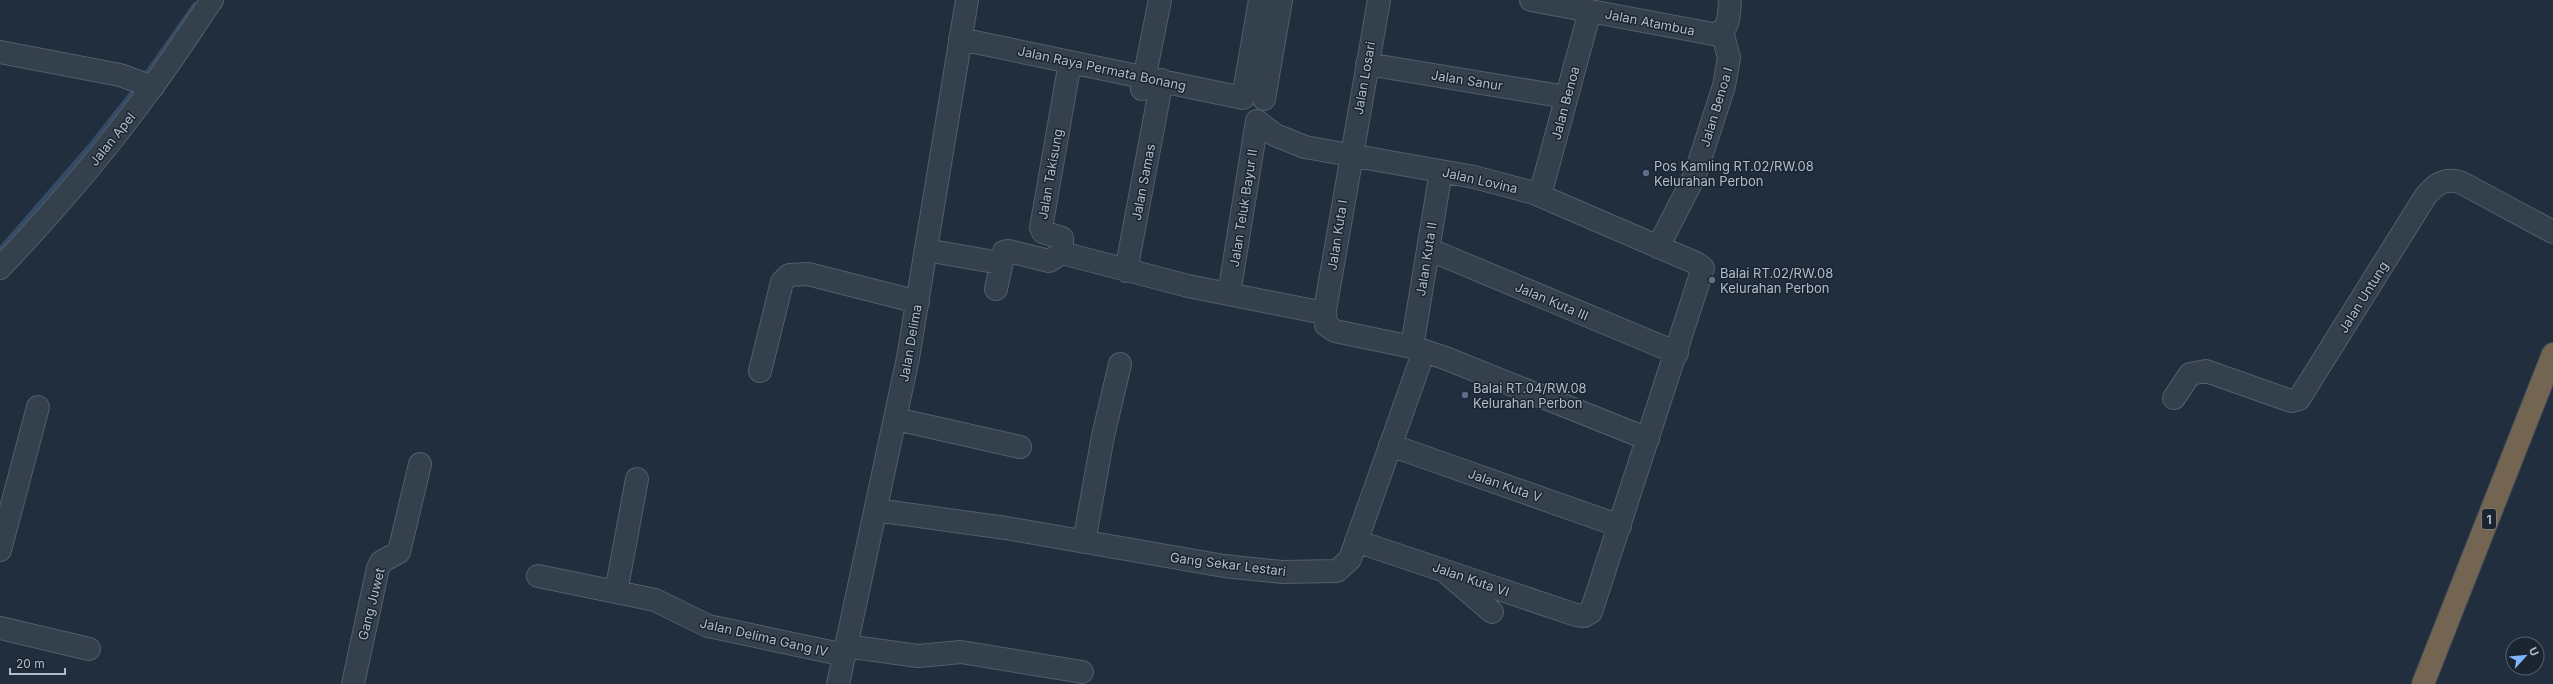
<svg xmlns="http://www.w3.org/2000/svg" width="2553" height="684" font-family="Inter,sans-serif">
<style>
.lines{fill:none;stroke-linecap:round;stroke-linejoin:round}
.stream{stroke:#344a65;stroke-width:5.5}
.minor-casing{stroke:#535e6b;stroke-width:24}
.highway-casing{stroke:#414b58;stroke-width:24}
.minor{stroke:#35404d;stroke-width:22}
.highway{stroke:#736552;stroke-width:22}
.service-dot{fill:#5c6f8a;stroke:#1b2532;stroke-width:1.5}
.labels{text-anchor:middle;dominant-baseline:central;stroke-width:3;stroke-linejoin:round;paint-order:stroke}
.shield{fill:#1b2532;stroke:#848e9c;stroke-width:1}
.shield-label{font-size:12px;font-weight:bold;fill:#b1bbc9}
.street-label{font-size:13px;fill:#b1bbc9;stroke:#1b2532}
.poi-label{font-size:13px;fill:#b1bbc9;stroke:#1b2532;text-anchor:start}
</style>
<rect width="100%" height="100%" fill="#212e3d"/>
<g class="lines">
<!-- stream -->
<path class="stream" d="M 145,76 L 195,5
M 0,250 L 92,144 L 137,87"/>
<!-- minor casing -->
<g class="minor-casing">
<path id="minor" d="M 1379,0 L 1325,310 L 1326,325 L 1335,331 L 1412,347 L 1445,358 L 1648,439
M 1531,0 L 1713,34 C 1730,33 1729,13 1730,0
M 960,39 L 1243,98
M 0,52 L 120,75 L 153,87
M 1070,62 L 1041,228 L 1043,232 L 1062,238 L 1062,253 L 1188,286 L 1324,313
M 1367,64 L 1566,97
M 1142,89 L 1160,0
M 1243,98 L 1260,0
M 1264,99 L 1281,0
M 1540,195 L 1590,11
M 1658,247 L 1695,175 L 1724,86 L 1729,58 L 1722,31
M 1428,249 L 1677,353
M 926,250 L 1000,263
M 0,268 C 54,211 106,151 152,87 C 173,59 192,29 212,0
M 1126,271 L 1162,80
M 996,289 L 1004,252 L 1008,251 L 1049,261 L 1062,253
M 1229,294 L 1257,121 L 1275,135 L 1305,147 L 1474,177 L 1534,193 L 1696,263 L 1703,268 L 1591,612 L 1584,616 L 1576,615 L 1356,541
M 1412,347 L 1441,171
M 760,371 L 782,282 L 789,275 L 808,274 L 918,302
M 2174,398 L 2190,374 L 2206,371 L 2291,401 L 2299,399 L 2425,197 C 2435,184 2446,177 2462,183 L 2553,232
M 896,419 L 1020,447
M 1390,445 L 1620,526
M 876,510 L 1006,528 L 1224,566 L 1282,572 L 1337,571 L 1350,559 L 1424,351
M 1084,542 L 1103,436 L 1120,364
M 0,550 L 38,407
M 1449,575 L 1492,612
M 538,576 L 655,600 L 708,626 L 845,655
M 616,592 L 637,479
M 0,628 L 89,649
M 846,646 L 918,656 L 961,652 L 1082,672
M 353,684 L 378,568 L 381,562 L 399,552 L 420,464
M 838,684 L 908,358 L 967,0"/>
</g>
<!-- highway casing -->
<g class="highway-casing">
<path id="highway" d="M 2423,684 L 2553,354"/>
</g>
<!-- minor -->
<use href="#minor" class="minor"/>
<!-- highway -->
<use href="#highway" class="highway"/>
</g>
<!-- markers -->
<g class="service-dot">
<circle cx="1646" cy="173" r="4"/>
<circle cx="1712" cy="280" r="4"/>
<circle cx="1465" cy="395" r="4"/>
</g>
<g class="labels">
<!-- shield labels -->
<rect class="shield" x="2482" y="509" width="14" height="20" rx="3"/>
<g class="shield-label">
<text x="2489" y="519">1</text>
</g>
<!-- street labels -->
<g class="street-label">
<text transform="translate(1650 22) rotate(11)">Jalan Atambua</text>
<text transform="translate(1102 68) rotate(12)">Jalan Raya Permata Bonang</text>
<text transform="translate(1364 78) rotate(-80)">Jalan Losari</text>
<text transform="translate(1467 80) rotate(9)">Jalan Sanur</text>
<text transform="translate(1565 103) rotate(-75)">Jalan Benoa</text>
<text transform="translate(1716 107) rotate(-73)">Jalan Benoa I</text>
<text transform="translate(112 139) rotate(-51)">Jalan Apel</text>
<text transform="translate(1050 174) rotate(-80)">Jalan Takisung</text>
<text transform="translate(1480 180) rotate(13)">Jalan Lovina</text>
<text transform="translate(1143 182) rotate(-79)">Jalan Samas</text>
<text transform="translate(1243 208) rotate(-81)">Jalan Teluk Bayur II</text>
<text transform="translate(1337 235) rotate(-81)">Jalan Kuta I</text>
<text transform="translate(1426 259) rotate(-81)">Jalan Kuta II</text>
<text transform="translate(2363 297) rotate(-58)">Jalan Untung</text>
<text transform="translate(1552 301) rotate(23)">Jalan Kuta III</text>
<text transform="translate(910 343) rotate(-80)">Jalan Delima</text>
<text transform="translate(1505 485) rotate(19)">Jalan Kuta V</text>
<text transform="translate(1228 564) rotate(7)">Gang Sekar Lestari</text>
<text transform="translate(1471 579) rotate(19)">Jalan Kuta VI</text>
<text transform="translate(371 604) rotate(-76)">Gang Juwet</text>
<text transform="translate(764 637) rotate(13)">Jalan Delima Gang IV</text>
</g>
<!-- poi labels -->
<g class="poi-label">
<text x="1654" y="166">Pos Kamling RT.02/RW.08<tspan x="1654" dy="15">Kelurahan Perbon</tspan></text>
<text x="1720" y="273">Balai RT.02/RW.08<tspan x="1720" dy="15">Kelurahan Perbon</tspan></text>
<text x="1473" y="388">Balai RT.04/RW.08<tspan x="1473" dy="15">Kelurahan Perbon</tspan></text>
</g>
</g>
<!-- north arrow -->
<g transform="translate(2525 656) rotate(63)"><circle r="19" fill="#1b2532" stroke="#57616e"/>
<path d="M0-3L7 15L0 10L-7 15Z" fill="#81b5fe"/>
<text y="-6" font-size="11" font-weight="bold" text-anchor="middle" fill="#b1bbc9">U</text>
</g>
<!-- scale -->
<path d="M10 668v6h55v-6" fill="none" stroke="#b1bbc9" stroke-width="2"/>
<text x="16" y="668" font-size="12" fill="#b1bbc9" stroke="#1b2532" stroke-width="3" paint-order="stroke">20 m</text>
</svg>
